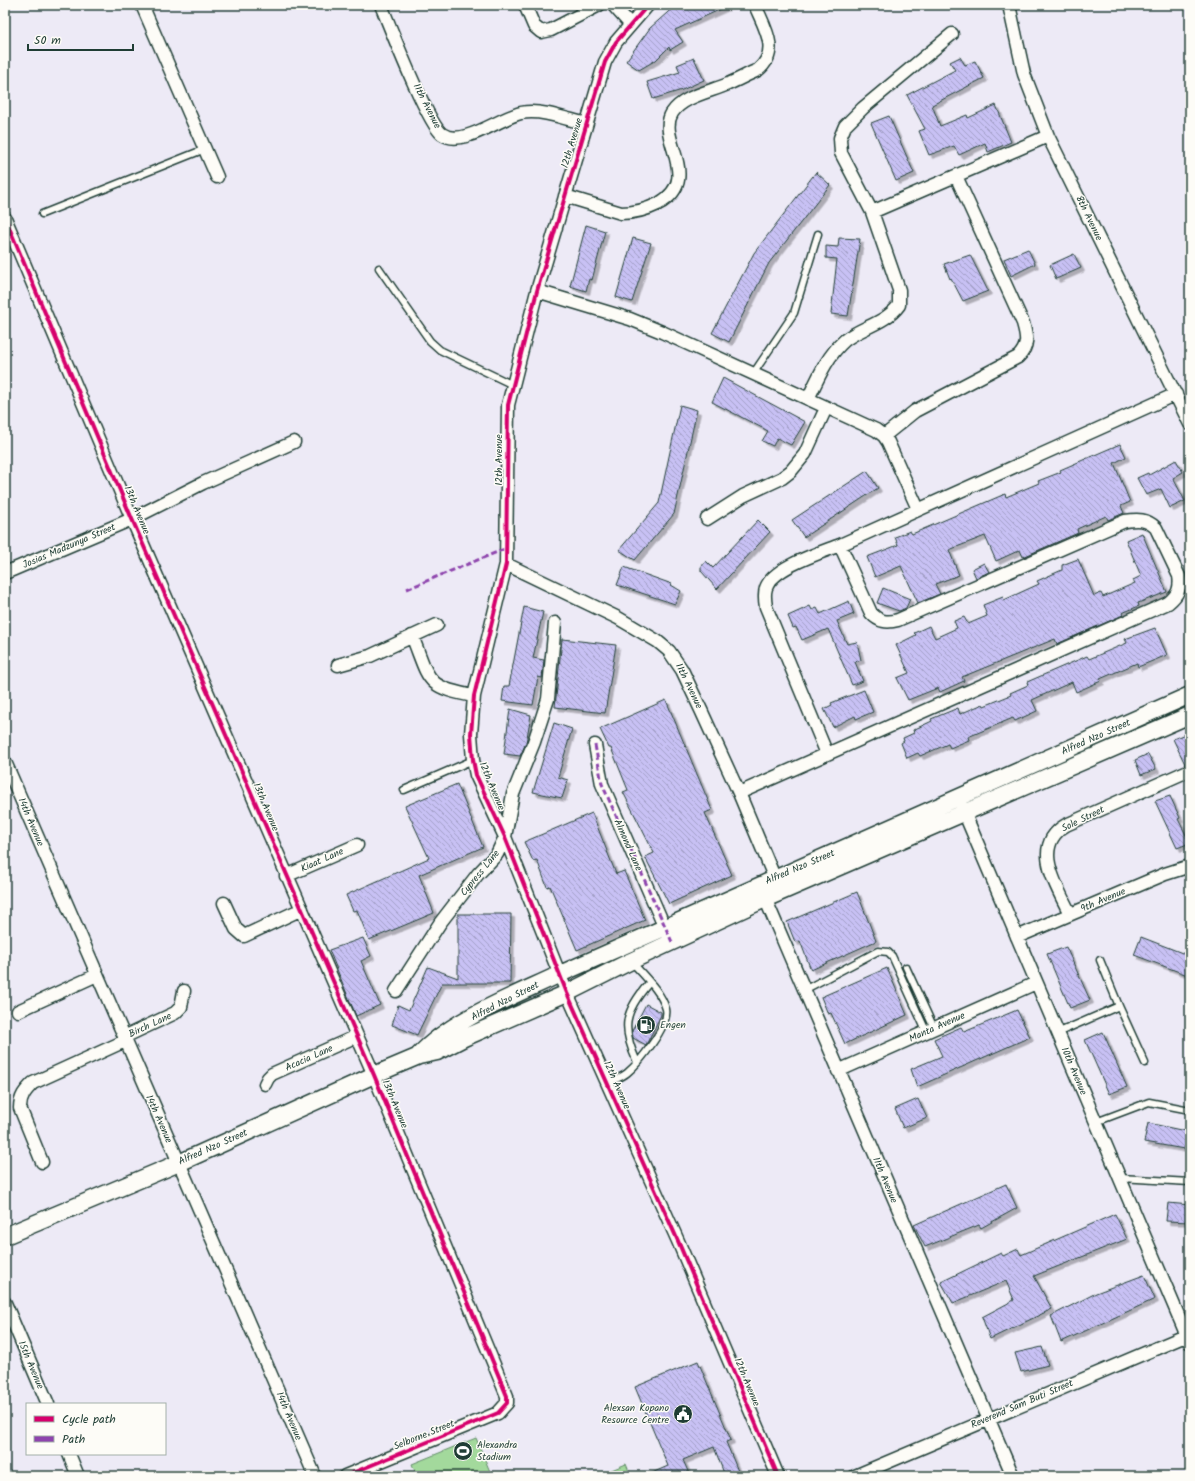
<svg xmlns="http://www.w3.org/2000/svg" width="1195" height="1481" font-family="Kalam,sans-serif">
<style>
.grass{fill:#a3d99c;stroke:#618b68}
.building{fill:url(#building-back-hatch);stroke:#1f3d34;filter:url(#shadow)}
.lines{fill:none;stroke-linecap:round;stroke-linejoin:round}
.service-casing{stroke:#1f3d34;stroke-width:9}
.minor-casing{stroke:#1f3d34;stroke-width:15}
.tertiary-casing{stroke:#1f3d34;stroke-width:19}
.service{stroke:#fdfcf7;stroke-width:6}
.minor{stroke:#fdfcf7;stroke-width:12}
.tertiary{stroke:#fdfcf7;stroke-width:16}
.quiet{stroke:#8e44ad;stroke-width:3;stroke-dasharray:6 3;stroke-linecap:butt}
.cycleway-casing{stroke:#fdfcf7;stroke-width:6}
.cycleway{stroke:#d6006c;stroke-width:4}
.labels{text-anchor:middle;dominant-baseline:central;stroke-width:3;stroke-linejoin:round;paint-order:stroke}
.street-label{font-size:10px;fill:#1f3d34;stroke:#fdfcf7}
.poi-label{font-size:10px;fill:#1f3d34;stroke:#fdfcf7;text-anchor:start}
</style>
<defs>
<pattern id="building-back-hatch" width="6" height="6" patternUnits="userSpaceOnUse"><rect width="6" height="6" fill="#c8c1f4"/><path d="M-1 5l2 2M0 0l6 6M5-1l2 2" fill="none" stroke="#a29ec6"/></pattern>
<filter id="shadow"><feDropShadow dx="3.5" dy="3.5" stdDeviation="0" flood-color="#0004"/></filter>
</defs>
<rect width="100%" height="100%" fill="#edeaf6"/>
<filter id="ink" filterUnits="userSpaceOnUse"><feTurbulence type="fractalNoise" baseFrequency=".025" numOctaves="2"/><feDisplacementMap in="SourceGraphic" scale="8" xChannelSelector="R" yChannelSelector="G"/><feConvolveMatrix kernelMatrix="1 2 1 2 8 2 1 2 1" color-interpolation-filters="sRGB"/></filter>
<g filter="url(#ink)">
<!-- grass -->
<path class="grass" d="M 476,1438 L 491,1474 L 497,1476 L 417,1476 L 412,1464 Z
M 626,1464 L 631,1476 L 597,1476 Z"/>
<!-- building -->
<path class="building" d="M 676,5 L 730,5 L 675,30 L 683,42 L 670,50 L 669,47 L 656,60 L 639,70 L 626,61 L 650,28 Z
M 960,57 L 965,65 L 975,61 L 984,78 L 932,105 L 940,126 L 967,115 L 968,118 L 996,105 L 1011,142 L 988,152 L 985,143 L 959,155 L 954,146 L 929,155 L 919,131 L 925,129 L 907,95 L 955,70 L 950,62 Z
M 694,58 L 704,80 L 682,90 L 653,99 L 647,82 L 680,72 L 677,65 Z
M 889,116 L 914,173 L 896,181 L 871,123 Z
M 816,172 L 830,185 L 769,263 L 729,342 L 712,333 L 754,253 Z
M 586,225 L 605,231 L 592,280 L 589,279 L 586,291 L 570,286 Z
M 633,238 L 651,243 L 632,302 L 616,297 Z
M 839,238 L 860,239 L 848,316 L 831,314 L 837,259 L 826,258 L 826,246 L 838,247 Z
M 1028,249 L 1035,264 L 1011,276 L 1004,259 Z
M 1074,254 L 1081,268 L 1056,279 L 1050,265 Z
M 970,255 L 988,291 L 963,301 L 951,278 L 950,279 L 944,264 Z
M 723,378 L 805,422 L 791,445 L 777,438 L 773,446 L 762,441 L 768,431 L 712,402 Z
M 680,405 L 697,410 L 674,514 L 635,560 L 619,550 L 659,503 Z
M 1120,444 L 1126,457 L 1114,463 L 1130,502 L 1121,506 L 1124,513 L 1108,520 L 1106,516 L 1077,529 L 1078,533 L 1023,557 L 1020,550 L 996,561 L 985,536 L 949,550 L 959,575 L 935,584 L 940,594 L 918,603 L 901,566 L 875,577 L 867,557 L 898,545 L 895,537 L 910,531 L 912,534 L 1005,494 L 1006,497 L 1039,483 L 1038,481 L 1061,472 L 1060,470 Z
M 1176,460 L 1183,472 L 1173,478 L 1185,501 L 1170,508 L 1161,489 L 1146,495 L 1137,478 L 1148,473 L 1149,475 Z
M 867,471 L 878,488 L 804,537 L 792,520 Z
M 758,520 L 770,532 L 717,589 L 701,571 L 701,567 L 706,561 L 713,568 Z
M 1142,533 L 1167,592 L 1138,603 L 1139,606 L 1122,613 L 1123,615 L 1057,644 L 1055,639 L 962,677 L 964,681 L 940,692 L 938,688 L 908,700 L 897,678 L 909,673 L 896,645 L 916,635 L 914,633 L 929,626 L 935,638 L 957,628 L 954,621 L 964,617 L 968,624 L 987,616 L 983,605 L 1003,597 L 1004,600 L 1039,584 L 1037,581 L 1062,570 L 1062,565 L 1078,559 L 1094,596 L 1101,593 L 1103,597 L 1135,583 L 1133,580 L 1141,576 L 1126,540 Z
M 984,563 L 989,572 L 976,578 L 972,569 Z
M 624,567 L 672,584 L 671,585 L 681,591 L 675,604 L 617,585 Z
M 883,588 L 910,599 L 906,608 L 899,611 L 877,603 Z
M 849,601 L 854,614 L 837,621 L 847,644 L 857,642 L 861,660 L 855,662 L 863,681 L 852,685 L 828,629 L 802,640 L 796,627 L 793,628 L 788,616 L 810,606 L 812,610 L 817,608 L 820,614 Z
M 524,607 L 543,612 L 533,658 L 544,660 L 542,678 L 538,677 L 533,705 L 502,701 L 504,686 L 509,686 Z
M 1155,628 L 1167,655 L 1138,667 L 1137,663 L 1100,679 L 1101,681 L 1076,692 L 1072,682 L 1032,700 L 1037,711 L 1015,721 L 1013,718 L 968,737 L 969,740 L 950,748 L 948,744 L 920,756 L 918,753 L 907,758 L 901,743 L 904,741 L 903,738 L 914,733 L 913,730 L 932,721 L 931,719 L 958,708 L 960,714 L 983,704 L 984,706 L 1011,695 L 1010,693 L 1028,685 L 1027,682 L 1087,656 L 1089,659 L 1127,643 L 1125,639 Z
M 562,639 L 616,645 L 605,713 L 555,707 Z
M 864,690 L 873,712 L 856,719 L 855,716 L 833,727 L 824,709 L 832,705 L 831,703 Z
M 666,700 L 712,810 L 705,813 L 732,875 L 669,904 L 645,857 L 654,853 L 623,792 L 628,790 L 611,748 L 609,748 L 600,729 Z
M 510,709 L 531,715 L 526,743 L 520,756 L 504,754 Z
M 554,723 L 572,729 L 558,777 L 568,780 L 562,798 L 533,792 Z
M 1190,732 L 1190,763 L 1185,764 L 1173,739 Z
M 1148,754 L 1156,769 L 1141,775 L 1135,760 Z
M 457,784 L 483,847 L 419,875 L 434,913 L 369,940 L 357,910 L 353,911 L 346,895 L 429,858 L 405,806 Z
M 1170,796 L 1180,818 L 1178,819 L 1190,843 L 1177,848 L 1155,801 Z
M 592,813 L 616,874 L 624,871 L 645,920 L 577,950 L 550,886 L 547,887 L 537,860 L 533,861 L 524,842 Z
M 857,892 L 876,941 L 811,970 L 800,941 L 795,942 L 787,922 Z
M 458,914 L 511,914 L 510,983 L 442,983 L 417,1035 L 392,1025 L 398,1005 L 409,1010 L 428,967 L 458,978 Z
M 1141,937 L 1190,956 L 1190,976 L 1134,955 Z
M 363,938 L 371,956 L 361,961 L 380,1005 L 356,1016 L 329,950 Z
M 1066,947 L 1090,1000 L 1070,1008 L 1047,954 Z
M 887,968 L 907,1015 L 845,1044 L 831,1013 L 828,1014 L 821,997 Z
M 646,1004 L 661,1012 L 661,1015 L 646,1045 L 633,1038 L 632,1031 Z
M 1017,1010 L 1030,1037 L 917,1087 L 911,1069 L 942,1056 L 934,1039 L 961,1027 L 964,1032 Z
M 1103,1032 L 1127,1087 L 1109,1094 L 1085,1040 Z
M 918,1099 L 927,1118 L 903,1128 L 895,1109 Z
M 1148,1123 L 1190,1132 L 1190,1150 L 1144,1142 Z
M 1006,1184 L 1017,1208 L 981,1228 L 979,1225 L 925,1247 L 914,1225 Z
M 1168,1203 L 1190,1205 L 1190,1222 L 1166,1221 Z
M 1115,1214 L 1127,1239 L 1034,1276 L 1052,1309 L 990,1339 L 982,1317 L 1014,1300 L 1006,1281 L 953,1303 L 941,1282 L 1001,1253 L 1003,1256 L 1018,1249 L 1021,1255 Z
M 1144,1275 L 1155,1299 L 1061,1342 L 1051,1316 L 1096,1293 Z
M 1042,1347 L 1048,1365 L 1021,1372 L 1015,1353 Z
M 698,1361 L 731,1440 L 726,1442 L 740,1476 L 725,1476 L 714,1447 L 683,1460 L 690,1476 L 645,1476 L 668,1466 L 635,1387 Z"/>
<g class="lines">
<!-- service casing -->
<g class="service-casing">
<path id="service" d="M 42,214 L 205,149
M 379,268 L 430,341 L 440,350 L 513,385
M 753,374 L 794,313 L 818,234
M 404,790 L 473,760
M 1100,960 L 1119,1006
M 906,967 L 934,1028
M 804,990 L 878,951 L 888,952 L 892,956 L 926,1031
M 1057,1033 L 1119,1006 L 1145,1063
M 637,1062 C 621,1027 624,1012 649,983
M 607,1083 C 613,1080 621,1078 627,1073 C 639,1063 670,1025 666,1009 C 661,991 643,975 631,961
M 1096,1122 L 1149,1102 L 1190,1110
M 1120,1178 L 1190,1182"/>
</g>
<!-- minor casing -->
<g class="minor-casing">
<path id="minor" d="M 142,5 L 217,177
M 381,5 C 390,27 428,124 442,134 C 462,148 499,118 521,113 C 542,109 566,119 586,124
M 525,5 L 534,26 L 541,32 L 551,30 L 599,5
M 613,5 L 630,24
M 648,5 L 616,42 L 605,62 L 537,291 L 508,405 L 506,564 L 474,696 L 471,734 L 473,760 L 476,775 L 505,837 L 567,993 L 678,1241 L 778,1476
M 1009,5 L 1024,74 L 1048,136 L 1190,424
M 565,196 L 621,213 C 635,213 646,210 658,204 C 704,179 656,139 672,113 C 683,96 710,92 728,84 C 738,80 748,74 758,70 C 781,51 764,27 755,5
M 872,212 L 841,153 L 840,138 L 845,126 L 863,108 L 952,34
M 5,218 L 132,519 L 374,1075 L 507,1396 L 507,1403 L 498,1413 L 345,1476
M 537,291 L 630,319 L 662,332 L 876,430 L 884,436 L 888,442 L 918,509
M 808,399 C 818,378 827,356 845,340 C 862,327 886,323 899,305 L 899,290 L 872,212 L 1048,136
M 884,436 L 915,411 L 1018,357 C 1029,346 1027,337 1023,323 L 956,176
M 707,519 L 743,496 L 782,478 L 791,471 L 805,454 L 826,408
M 506,564 L 618,618 L 657,641 L 669,651 L 682,670 L 701,710 L 739,793 L 778,886
M 5,573 L 132,519 L 203,483 L 294,442
M 412,636 C 430,680 424,687 474,696
M 338,665 L 370,656 L 437,625
M 595,745 L 602,784 L 668,935
M 827,754 L 766,607 C 765,601 764,594 766,588 C 773,567 820,553 840,545 L 1176,394
M 5,762 L 315,1476
M 739,793 L 1168,603 C 1178,595 1181,588 1179,576 L 1156,528 C 1147,519 1138,519 1125,521 L 898,620 C 887,623 879,622 871,613 L 840,545
M 961,805 L 1190,1343
M 286,876 L 357,845
M 762,891 L 1013,1476
M 224,903 L 236,929 L 244,936 L 302,909
M 1070,914 C 1057,886 1030,846 1066,825 L 1190,770
M 1017,937 L 1165,874 L 1190,866
M 396,991 L 440,923 L 478,874 L 497,854 L 505,837 L 513,794 L 534,742 L 548,699 L 555,623
M 18,1011 L 97,975
M 124,1037 L 175,1013 L 181,1007 L 184,991
M 838,1071 L 1036,983
M 265,1084 L 268,1078 L 272,1074 L 357,1036
M 42,1162 L 20,1108 C 20,1097 25,1091 33,1083 L 125,1041
M 5,1303 L 48,1404
M 69,1454 L 78,1476
M 855,1476 L 1190,1334"/>
</g>
<!-- tertiary casing -->
<g class="tertiary-casing">
<path id="tertiary" d="M 419,1055 C 452,1019 516,995 560,974 L 1190,695
M 5,1236 L 179,1163 L 374,1075 L 419,1056 L 437,1052 L 464,1038 L 567,993 L 631,961 L 765,899 L 1190,715"/>
</g>
<!-- service -->
<use href="#service" class="service"/>
<!-- minor -->
<use href="#minor" class="minor"/>
<!-- tertiary -->
<use href="#tertiary" class="tertiary"/>
<!-- quiet -->
<path class="quiet" d="M 407,589 L 507,548
M 595,745 L 602,784 L 672,942"/>
<!-- cycleway casing -->
<g class="cycleway-casing">
<path id="cycleway" d="M 648,5 L 616,42 L 605,62 L 537,291 L 508,405 L 506,564 L 474,696 L 471,734 L 473,760 L 476,775 L 505,837 L 567,993 L 678,1241 L 778,1476
M 5,218 L 132,519 L 374,1075 L 507,1396 L 507,1403 L 498,1413 L 345,1476"/>
</g>
<!-- cycleway -->
<use href="#cycleway" class="cycleway"/>
</g>
</g>
<!-- icons -->
<defs>
<g id="fuel-disc" transform="scale(1)"><circle r="9.5" fill="#1f3d34" stroke="#fdfcf7"/><path d="M-5.5-6h7V0h2V4h1.3V-2.5L3-4.5l.8-.8L6-3V5H2.5V1h-1V6h-7ZM-4.2-4.7v3.2H.2V-4.7Z" fill="#fff"/></g>
<g id="civic-disc" transform="scale(1)"><circle r="9.5" fill="#1f3d34" stroke="#fdfcf7"/><path d="M-.6-6.5H3V-4.5H.6V-3L4-1V1h2V6H-6V1h2V-1L-.6-3ZM-1.2 2.5V6h2.4V2.5Z" fill="#fff"/></g>
<g id="stadium-disc" transform="scale(1)"><circle r="9.5" fill="#1f3d34" stroke="#fdfcf7"/><path d="M0-5a6.5 5 0 1 0 0 10a6.5 5 0 1 0 0-10ZM-3.5-1.8h7v3.6h-7Z" fill="#fff"/></g>
</defs>
<g fill-rule="evenodd">
<use href="#fuel-disc" x="646" y="1025"/>
<use href="#civic-disc" x="683" y="1414"/>
<use href="#stadium-disc" x="463" y="1451"/>
</g>
<g class="labels">
<!-- street labels -->
<g class="street-label">
<text transform="translate(427 106) rotate(63)">11th Avenue</text>
<text transform="translate(572 143) rotate(-73)">12th Avenue</text>
<text transform="translate(1089 218) rotate(64)">8th Avenue</text>
<text transform="translate(499 460) rotate(-90)">12th Avenue</text>
<text transform="translate(137 510) rotate(67)">13th Avenue</text>
<text transform="translate(69 546) rotate(-23)">Josias Madzunya Street</text>
<text transform="translate(689 686) rotate(64)">11th Avenue</text>
<text transform="translate(1096 737) rotate(-24)">Alfred Nzo Street</text>
<text transform="translate(492 786) rotate(67)">12th Avenue</text>
<text transform="translate(266 807) rotate(67)">13th Avenue</text>
<text transform="translate(1083 819) rotate(-26)">Sole Street</text>
<text transform="translate(31 822) rotate(67)">14th Avenue</text>
<text transform="translate(628 845) rotate(66)">Almond Lane</text>
<text transform="translate(322 860) rotate(-24)">Kiaat Lane</text>
<text transform="translate(800 867) rotate(-23)">Alfred Nzo Street</text>
<text transform="translate(480 873) rotate(-51)">Cypress Lane</text>
<text transform="translate(1103 900) rotate(-23)">9th Avenue</text>
<text transform="translate(505 1001) rotate(-27)">Alfred Nzo Street</text>
<text transform="translate(150 1025) rotate(-25)">Birch Lane</text>
<text transform="translate(937 1027) rotate(-24)">Manta Avenue</text>
<text transform="translate(309 1058) rotate(-24)">Acacia Lane</text>
<text transform="translate(1074 1071) rotate(67)">10th Avenue</text>
<text transform="translate(617 1085) rotate(66)">12th Avenue</text>
<text transform="translate(395 1104) rotate(67)">13th Avenue</text>
<text transform="translate(159 1119) rotate(66)">14th Avenue</text>
<text transform="translate(213 1147) rotate(-24)">Alfred Nzo Street</text>
<text transform="translate(885 1180) rotate(67)">11th Avenue</text>
<text transform="translate(31 1365) rotate(67)">15th Avenue</text>
<text transform="translate(747 1382) rotate(67)">12th Avenue</text>
<text transform="translate(1022 1404) rotate(-23)">Reverend Sam Buti Street</text>
<text transform="translate(289 1416) rotate(67)">14th Avenue</text>
<text transform="translate(424 1435) rotate(-22)">Selborne Street</text>
</g>
<!-- poi labels -->
<g class="poi-label">
<text x="660" y="1025">Engen</text>
<text x="669" y="1408" text-anchor="end">Alexsan Kopano<tspan x="669" dy="12">Resource Centre</tspan></text>
<text x="477" y="1445">Alexandra<tspan x="477" dy="12">Stadium</tspan></text>
</g>
</g>
<!-- margin -->
<rect width="1195" height="1481" fill="none" stroke="#fdfcf7" stroke-width="20"/>
<rect x="10" y="10" width="1175" height="1461" fill="none" stroke="#1f3d34" stroke-width="1.5" filter="url(#ink)"/>
<!-- legend -->
<rect x="26" y="1403" width="140" height="52" fill="#fdfcf7" stroke="#a4b0a9"/>
<rect x="34" y="1416" width="20" height="6" fill="#d6006c" stroke="#a4b0a9"/>
<text x="62" y="1423" font-size="12" fill="#1f3d34">Cycle path</text>
<rect x="34" y="1436" width="20" height="6" fill="#8e44ad" stroke="#a4b0a9"/>
<text x="62" y="1443" font-size="12" fill="#1f3d34">Path</text>
<!-- scale -->
<path d="M28 44v6h105v-6" fill="none" stroke="#1f3d34" stroke-width="2"/>
<text x="34" y="44" font-size="12" fill="#1f3d34" stroke="#fdfcf7" stroke-width="3" paint-order="stroke">50 m</text>
</svg>
